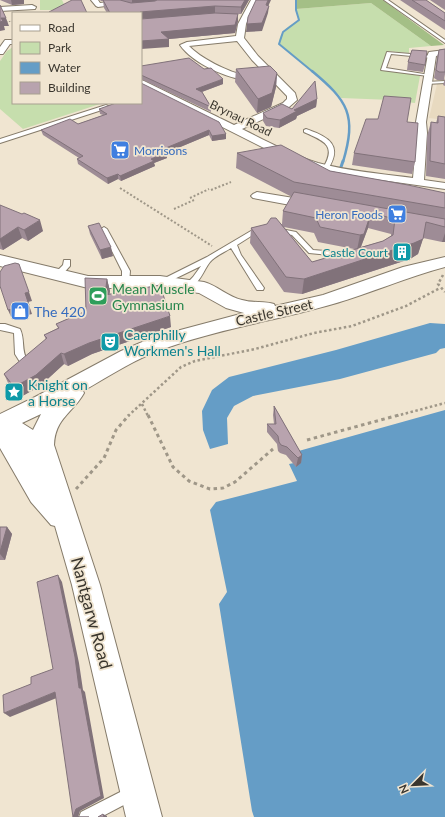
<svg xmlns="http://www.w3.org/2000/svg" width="445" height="817" font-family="Lato,sans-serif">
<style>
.built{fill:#e8dac0}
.green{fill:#c6dead}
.forest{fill:#a4bf86}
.water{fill:#659dc6}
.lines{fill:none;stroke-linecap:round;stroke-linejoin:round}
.stream-far2{stroke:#659dc6;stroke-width:2}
.stream-far1{stroke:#659dc6;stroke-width:2.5}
.stream{stroke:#659dc6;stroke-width:3}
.lane-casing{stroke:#857b6a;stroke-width:2}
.street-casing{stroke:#857b6a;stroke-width:2}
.secondary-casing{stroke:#857b6a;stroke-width:2}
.path-far3{stroke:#9f9788;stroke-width:1;stroke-dasharray:1.5 1.5;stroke-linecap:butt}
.path-far2{stroke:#9f9788;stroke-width:2;stroke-dasharray:2 2;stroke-linecap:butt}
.path-far1{stroke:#9f9788;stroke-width:2.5;stroke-dasharray:2.5 2.5;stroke-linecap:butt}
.path{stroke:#9f9788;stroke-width:3;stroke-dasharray:3.5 3.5;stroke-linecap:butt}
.lane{fill:#fff;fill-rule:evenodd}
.street{fill:#fff;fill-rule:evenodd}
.secondary{fill:#fff;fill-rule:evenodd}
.wall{fill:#9e8c96;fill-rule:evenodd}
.shaded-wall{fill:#81727a}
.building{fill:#b8a3ae;stroke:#81727a}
.labels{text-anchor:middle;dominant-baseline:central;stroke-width:3.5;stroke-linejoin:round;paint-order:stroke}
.far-street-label{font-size:12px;fill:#3a362e;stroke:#f0e5d1}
.far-shop-label{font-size:12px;fill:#366cbe;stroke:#f0e5d1;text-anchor:start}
.far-culture-label{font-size:12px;fill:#0d838f;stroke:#f0e5d1;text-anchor:end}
.leisure-label{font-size:14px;fill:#27864d;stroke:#f0e5d1;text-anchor:start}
.shop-label{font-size:14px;fill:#366cbe;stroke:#f0e5d1;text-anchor:start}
.street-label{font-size:14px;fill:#3a362e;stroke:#f0e5d1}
.culture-label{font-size:14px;fill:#0d838f;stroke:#f0e5d1;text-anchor:start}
.near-street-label{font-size:17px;fill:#3a362e;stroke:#f0e5d1}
</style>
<rect width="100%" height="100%" fill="#f0e5d1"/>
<!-- built -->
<path class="built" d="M 445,79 L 445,120 L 429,118 L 438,80 Z"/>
<!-- green -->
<path class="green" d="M 40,0 L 62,0 L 67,10 L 40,10 Z
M 371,3 L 431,46 L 409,48 L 409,53 L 388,51 L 381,69 L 420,76 L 415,103 L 392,100 L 341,98 L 339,95 L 279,44 C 279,31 289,26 299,20 L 296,9 Z
M 13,47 L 13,103 L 103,103 L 23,129 L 0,109 L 0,61 L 7,51 Z"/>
<!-- forest -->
<path class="forest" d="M 296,0 L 383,0 L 444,45 L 431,46 L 371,3 L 296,9 Z"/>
<!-- water -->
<path class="water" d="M 430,323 L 445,324 L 445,348 L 440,349 L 436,353 L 340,379 L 253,396 L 234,406 L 227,418 L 228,444 L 210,449 L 203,430 L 202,411 L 212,390 L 229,377 L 336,350 Z
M 445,410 L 445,817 L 254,817 L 252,811 L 219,604 L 227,592 L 210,510 L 216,502 L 297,481 L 289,464 L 299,462 L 295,452 Z"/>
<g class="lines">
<!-- stream-far2 -->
<path class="stream-far2" d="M 296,0 L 296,10 L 299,20 L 283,32 L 279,44 L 313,72"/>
<!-- stream-far1 -->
<path class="stream-far1" d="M 312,71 C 348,101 357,115 343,162"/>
<!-- stream -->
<path class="stream" d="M 339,173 L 343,161"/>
<!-- lane casing -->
<g class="lane-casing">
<path id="lane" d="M 384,0 L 388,0 L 445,40 L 445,43 Z
M 387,52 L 434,56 L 432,58 L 391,54 L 386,68 L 430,75 L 428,76 L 381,70 Z
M 445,81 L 445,83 L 426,84 L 424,83 L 426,82 Z
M 106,105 L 108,106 L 108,108 L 0,143 L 0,139 Z
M 306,129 C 329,137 343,145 328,169 L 323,168 C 337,145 324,141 304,132 L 304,130 Z
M 104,227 L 107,229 L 130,271 L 129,283 L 126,283 L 122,281 L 122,271 L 101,229 Z
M 261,227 L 263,228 L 263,230 L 259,231 L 237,245 L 241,255 L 264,288 L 263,290 L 257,290 L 231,248 C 225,252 215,256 210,262 C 203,271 200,284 188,288 L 184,286 L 193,277 L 201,266 L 164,284 L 161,284 L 157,282 L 207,257 L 256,228 Z
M 276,228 L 296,232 L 313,250 L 350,253 L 353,255 L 350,257 L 309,253 L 292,235 L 274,231 L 274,229 Z
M 64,260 L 70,260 L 70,266 L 60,277 L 54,277 L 53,275 L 63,265 Z
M 0,324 L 5,324 L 20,329 C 25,339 21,350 27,360 L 26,362 L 20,362 L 15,354 L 14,333 L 0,330 Z
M 132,786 L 137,788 L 139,793 L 137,798 L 101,817 L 79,817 L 81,812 Z"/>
</g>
<!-- street casing -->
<g class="street-casing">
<path id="street" d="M 91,0 L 98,0 L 100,3 L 108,2 L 108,0 L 114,0 L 115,2 L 113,5 L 98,7 L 96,6 Z
M 251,0 L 257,0 L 246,24 L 244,38 L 258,56 L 295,93 L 297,100 L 289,107 L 242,129 C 266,141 292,155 318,163 C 349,171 381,174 413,178 L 417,133 L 416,122 L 428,54 L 429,52 L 445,50 L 445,54 L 436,56 L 426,122 L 427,133 L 424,180 L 445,183 L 445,189 L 346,175 L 310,167 L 272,152 L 141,86 L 141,80 L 144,81 L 234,125 L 283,103 L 287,99 L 287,96 L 252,60 L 237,41 L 189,46 C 199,57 229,73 245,75 C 250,75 255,74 260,75 L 261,77 L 260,79 C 237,85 193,64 180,45 L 187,42 L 236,36 L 238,24 Z
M 32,5 L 36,7 L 35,9 L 0,11 L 0,7 Z
M 5,40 L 13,40 L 13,44 L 10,44 L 3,54 L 0,54 L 0,47 Z
M 257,192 L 312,201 L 316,202 L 318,205 L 316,208 L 312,209 L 253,198 L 251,196 L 253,194 Z"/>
</g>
<!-- secondary casing -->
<g class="secondary-casing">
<path id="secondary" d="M 0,255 L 88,276 L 160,276 L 204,282 C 218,286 228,297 242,300 C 252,303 263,301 274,304 L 275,306 L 323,295 L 403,267 L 445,257 L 445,267 C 407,277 371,293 333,304 C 279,320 222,328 169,347 C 138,357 111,375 83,391 L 84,393 C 73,413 55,418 54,445 L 100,585 L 162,817 L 126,817 L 72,585 L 55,526 L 51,525 L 31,502 L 0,448 L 0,414 L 35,397 L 121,351 L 154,337 L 244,313 L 226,308 L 199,293 L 160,288 L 88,288 L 0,266 ZM 41,414 L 33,430 L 22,423 Z"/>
</g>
<!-- path-far3 -->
<path class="path-far3" d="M 0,23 L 13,21"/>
<!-- path-far2 -->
<path class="path-far2" d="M 120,188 L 212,246
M 211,190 L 231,182
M 190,198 L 209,189
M 174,209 L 194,200"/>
<!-- path-far1 -->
<path class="path-far1" d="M 443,275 L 438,284 L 445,292
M 142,404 L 148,416
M 128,416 L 181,367 L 195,361 L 255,349 L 314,333 L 352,326 L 406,306 L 440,288
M 396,416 L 445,403"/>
<!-- path -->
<path class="path" d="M 148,415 L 173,467 L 189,481 L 210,489 L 223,488 L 235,482 L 273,449
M 307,440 L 399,415
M 76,489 L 104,458 L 116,430 L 129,415"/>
<!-- lane -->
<use href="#lane" class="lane"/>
<!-- street -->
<use href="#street" class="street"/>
<!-- secondary -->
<use href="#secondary" class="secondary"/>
</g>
<!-- wall -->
<path class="wall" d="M 0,0 L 24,0 L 24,4 L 12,5 Z
M 100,0 L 249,0 L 241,14 L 238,14 L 238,21 L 235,33 L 169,39 L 169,47 L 141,13 L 107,13 L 104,8 L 103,1 L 101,1 Z
M 400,0 L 426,0 L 445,13 L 445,30 Z
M 430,0 L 445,0 L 445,10 Z
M 445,49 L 445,74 L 444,80 L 437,80 L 434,78 L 437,57 L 439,50 Z
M 408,62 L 425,65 L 423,72 L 407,70 Z
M 141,66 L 223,84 L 202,92 L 211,107 L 211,112 L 141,79 Z
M 236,69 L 277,73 L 276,87 L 271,107 L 257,113 L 235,82 Z
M 445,78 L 445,86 L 443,85 Z
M 317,99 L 316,107 L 297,116 L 296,119 L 279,128 L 266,126 L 263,121 L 263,113 L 292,109 Z
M 141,103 L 226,134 L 226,139 L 212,141 L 209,135 L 166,153 L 167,158 L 154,163 L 155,166 L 121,181 L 118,179 L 108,184 L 78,164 L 77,159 L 79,158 L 43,135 L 41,130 L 78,124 L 103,115 L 100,114 L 99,109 Z
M 438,116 L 445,117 L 445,179 L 426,176 L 427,136 L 431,122 L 436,123 Z
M 407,122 L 415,162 L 412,174 L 352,165 L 354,153 Z
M 237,153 L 445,193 L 445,242 L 442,242 L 423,238 L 418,254 L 410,259 L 302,294 L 284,292 L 250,243 L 251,228 L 282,224 L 283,211 L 292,197 L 236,168 ZM 284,227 L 314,233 L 318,242 L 354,249 L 312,262 ZM 368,228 L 391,234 L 391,236 L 383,241 L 361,247 Z
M 0,205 L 43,231 L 28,241 L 22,238 L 3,250 L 0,249 Z
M 88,226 L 113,256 L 102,259 L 90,234 Z
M 107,279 L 110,291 L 109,294 L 171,327 L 92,354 L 68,366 L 64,364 L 40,386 L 19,398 L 9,385 L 4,374 L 46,340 L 44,335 L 58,328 L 56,324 L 86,311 Z
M 274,406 L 302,455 L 301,463 L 296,467 L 286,455 L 280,453 L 278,451 L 277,444 L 267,432 L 267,424 L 274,424 L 273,415 Z
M 0,527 L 7,527 L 12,534 L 5,560 L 0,560 Z"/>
<!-- shaded-wall -->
<path class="shaded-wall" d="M 11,0 L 24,0 L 24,4 L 12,5 Z
M 132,0 L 159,0 L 132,5 Z
M 245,0 L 249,0 L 241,14 L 241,7 Z
M 268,0 L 271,0 L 265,13 L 266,5 Z
M 215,6 L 215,14 L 141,19 L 141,13 L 139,13 L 140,12 Z
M 269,6 L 268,13 L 262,31 L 246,32 L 247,24 Z
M 238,14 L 238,21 L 235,33 L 169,39 L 169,47 L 141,49 L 141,41 L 161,32 Z
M 1,18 L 6,18 L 9,26 L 4,26 L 5,30 L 0,31 L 0,22 Z
M 277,73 L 276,87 L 271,107 L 257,113 L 258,99 Z
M 223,79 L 223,84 L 196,94 L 196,89 Z
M 317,99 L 316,107 L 297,116 L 296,119 L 279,128 L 280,120 L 294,110 Z
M 209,130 L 209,135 L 161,155 L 161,150 Z
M 226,134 L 226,139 L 212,141 L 212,136 Z
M 166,153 L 167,158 L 154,163 L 155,166 L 121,181 L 120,176 L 151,159 Z
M 118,174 L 118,179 L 108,184 L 107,178 Z
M 371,213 L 368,228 L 360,249 L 357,250 L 360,235 Z
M 40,220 L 43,231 L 28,241 L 24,230 Z
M 18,227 L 22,238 L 3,250 L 0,241 L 0,239 Z
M 445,233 L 445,242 L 442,242 Z
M 423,239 L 418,254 L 410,259 L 302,294 L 304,279 Z
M 111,247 L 113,256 L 102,259 L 100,250 Z
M 107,279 L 110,291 L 108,306 L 105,295 Z
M 29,292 L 32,301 L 28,302 L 32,314 L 12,319 L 8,310 L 25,293 Z
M 170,316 L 171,327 L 92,354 L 68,366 L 64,354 L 89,343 Z
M 61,353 L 64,364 L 40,386 L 19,398 L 14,387 Z
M 302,455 L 301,463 L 296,467 L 298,458 Z
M 7,527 L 12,534 L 5,560 L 0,554 L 0,552 Z
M 58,575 L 62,582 L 79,663 L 83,690 L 85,692 L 104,798 L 80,811 L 78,817 L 73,817 L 79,688 Z
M 55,692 L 59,697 L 10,717 L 4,713 Z
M 103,814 L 107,816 L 107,817 L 104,817 Z"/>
<!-- building -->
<path class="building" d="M 72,0 L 81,0 L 87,13 L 51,13 L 49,12 Z
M 103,0 L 120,0 L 131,3 L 155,1 L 157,0 L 245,0 L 241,7 L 215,6 L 140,12 L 139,13 L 110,13 Z
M 256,0 L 268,0 L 266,5 L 269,6 L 262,23 L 247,24 L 248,17 Z
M 412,0 L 426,0 L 445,13 L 445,21 Z
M 0,5 L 6,18 L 1,18 L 3,21 L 0,22 Z
M 215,13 L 238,14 L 235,25 L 161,32 L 169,39 L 141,41 L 141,19 Z
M 445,49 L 445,72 L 439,72 L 436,70 L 439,50 Z
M 412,50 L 427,51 L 425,65 L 408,62 Z
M 189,58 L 204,69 L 211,68 L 223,79 L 196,89 L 202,92 L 211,107 L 141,75 L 141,66 Z
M 270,66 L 277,73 L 272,93 L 258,99 L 236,69 Z
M 315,81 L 317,99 L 294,110 L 297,111 L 280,120 L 267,118 L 263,113 L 282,104 L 292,109 Z
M 141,83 L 219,122 L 226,134 L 212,136 L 209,130 L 161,150 L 166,153 L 151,159 L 154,161 L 120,176 L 118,174 L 107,178 L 77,159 L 83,156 L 41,130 L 70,119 L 78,124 L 107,114 L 99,109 L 116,103 L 141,103 Z
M 384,96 L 411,98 L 407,122 L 418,123 L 415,162 L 354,153 L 366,119 L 378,119 Z
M 438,116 L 445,117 L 445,164 L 430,161 L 431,122 L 438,123 Z
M 281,145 L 330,171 L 408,185 L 445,193 L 445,208 L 294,182 L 237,153 Z
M 294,192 L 445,219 L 445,227 L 426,222 L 423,239 L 414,243 L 304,279 L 286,277 L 251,228 L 267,224 L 271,218 L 276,218 L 312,262 L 383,241 L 393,235 L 395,219 L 371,213 L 364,234 L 360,235 L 320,227 L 316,218 L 283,211 Z
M 0,205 L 22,214 L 24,213 L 40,220 L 24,230 L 18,227 L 0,239 Z
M 99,223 L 111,247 L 100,250 L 88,226 Z
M 15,263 L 19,264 L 29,292 L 25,293 L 29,305 L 8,310 L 0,286 L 0,272 L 4,266 Z
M 85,278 L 107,279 L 105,295 L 160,285 L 170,316 L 89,343 L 64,354 L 61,353 L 36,375 L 14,387 L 4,374 L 47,338 L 44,335 L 59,328 L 56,324 L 86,311 Z
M 274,406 L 302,455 L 298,458 L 287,447 L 281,445 L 279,442 L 278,436 L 267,424 L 276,424 Z
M 0,527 L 7,527 L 0,552 Z
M 58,575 L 75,657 L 79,688 L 81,688 L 101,796 L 76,809 L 73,817 L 89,817 L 73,817 L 55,692 L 4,713 L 3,695 L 31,684 L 31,677 L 53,669 L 37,582 Z
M 103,814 L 104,817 L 98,817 Z"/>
<!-- icons -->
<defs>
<g id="supermarket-square" transform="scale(1)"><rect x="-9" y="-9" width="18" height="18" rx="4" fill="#3f7fe0" stroke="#f0e5d1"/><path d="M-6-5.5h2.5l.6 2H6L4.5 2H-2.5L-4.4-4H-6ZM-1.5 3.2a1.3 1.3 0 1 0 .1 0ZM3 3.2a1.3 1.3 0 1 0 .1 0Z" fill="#fff"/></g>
<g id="building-square" transform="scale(1)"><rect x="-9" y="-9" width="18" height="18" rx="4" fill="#0f9aa8" stroke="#f0e5d1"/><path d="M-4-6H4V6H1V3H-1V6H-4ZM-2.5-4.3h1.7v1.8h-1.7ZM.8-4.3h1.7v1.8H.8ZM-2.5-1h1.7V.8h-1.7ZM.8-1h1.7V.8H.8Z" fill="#fff"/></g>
<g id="stadium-square" transform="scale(1)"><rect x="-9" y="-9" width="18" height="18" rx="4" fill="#2e9e5b" stroke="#f0e5d1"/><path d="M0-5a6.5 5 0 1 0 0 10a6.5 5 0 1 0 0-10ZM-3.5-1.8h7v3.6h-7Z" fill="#fff"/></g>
<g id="shop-square" transform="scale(1)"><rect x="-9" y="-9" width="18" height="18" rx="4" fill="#3f7fe0" stroke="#f0e5d1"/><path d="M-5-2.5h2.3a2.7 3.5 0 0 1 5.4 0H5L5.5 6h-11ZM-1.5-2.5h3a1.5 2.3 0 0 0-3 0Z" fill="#fff"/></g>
<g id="theatre-square" transform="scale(1)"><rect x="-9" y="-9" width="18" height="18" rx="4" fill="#0f9aa8" stroke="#f0e5d1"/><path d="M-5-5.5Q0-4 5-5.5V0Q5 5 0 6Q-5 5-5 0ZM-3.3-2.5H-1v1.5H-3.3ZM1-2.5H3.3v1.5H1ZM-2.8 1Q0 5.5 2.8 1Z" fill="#fff"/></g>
<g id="sight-square" transform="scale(1)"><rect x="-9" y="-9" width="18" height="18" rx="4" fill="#0f9aa8" stroke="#f0e5d1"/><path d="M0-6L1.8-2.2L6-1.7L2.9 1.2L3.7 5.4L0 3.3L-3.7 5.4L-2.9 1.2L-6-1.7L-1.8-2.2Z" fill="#fff"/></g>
</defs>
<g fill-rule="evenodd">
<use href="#supermarket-square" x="120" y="150"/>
<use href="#supermarket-square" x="397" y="214"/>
<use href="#building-square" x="402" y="252"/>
<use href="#stadium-square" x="98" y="296"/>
<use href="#shop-square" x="20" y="311"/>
<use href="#theatre-square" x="110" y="342"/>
<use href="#sight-square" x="14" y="392"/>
</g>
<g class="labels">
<!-- far-street labels -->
<g class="far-street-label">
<text transform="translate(241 118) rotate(26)">Brynau Road</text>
</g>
<!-- far-shop labels -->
<g class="far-shop-label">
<text x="134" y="150">Morrisons</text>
<text x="383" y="214" text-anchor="end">Heron Foods</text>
</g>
<!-- far-culture labels -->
<g class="far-culture-label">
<text x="388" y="252">Castle Court</text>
</g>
<!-- leisure labels -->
<g class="leisure-label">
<text x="112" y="288">Mean Muscle<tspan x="112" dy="16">Gymnasium</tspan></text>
</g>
<!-- shop labels -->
<g class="shop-label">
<text x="34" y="311">The 420</text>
</g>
<!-- street labels -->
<g class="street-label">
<text transform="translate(274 312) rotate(-13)">Castle Street</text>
</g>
<!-- culture labels -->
<g class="culture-label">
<text x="124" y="334">Caerphilly<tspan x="124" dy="16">Workmen's Hall</tspan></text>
<text x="28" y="384">Knight on<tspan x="28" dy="16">a Horse</tspan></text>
</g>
<!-- near-street labels -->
<g class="near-street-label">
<text transform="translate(92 613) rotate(75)">Nantgarw Road</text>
</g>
</g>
<!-- legend -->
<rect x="12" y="12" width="130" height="92" fill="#f0e5d1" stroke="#a79f90"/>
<rect x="20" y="25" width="20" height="6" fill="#ffffff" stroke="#a79f90"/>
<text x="48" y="32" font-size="12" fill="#3a362e">Road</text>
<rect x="20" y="42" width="20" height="12" fill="#c6dead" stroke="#a79f90"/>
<text x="48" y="52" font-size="12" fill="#3a362e">Park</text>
<rect x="20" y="62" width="20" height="12" fill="#659dc6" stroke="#a79f90"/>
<text x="48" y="72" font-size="12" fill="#3a362e">Water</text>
<rect x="20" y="82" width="20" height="12" fill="#b8a3ae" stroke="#a79f90"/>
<text x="48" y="92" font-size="12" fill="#3a362e">Building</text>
<!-- north arrow -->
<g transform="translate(413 785) rotate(246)" stroke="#f0e5d1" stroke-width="3" paint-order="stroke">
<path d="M0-3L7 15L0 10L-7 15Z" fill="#3a362e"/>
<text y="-6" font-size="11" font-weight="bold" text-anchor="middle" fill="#3a362e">N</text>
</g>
</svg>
